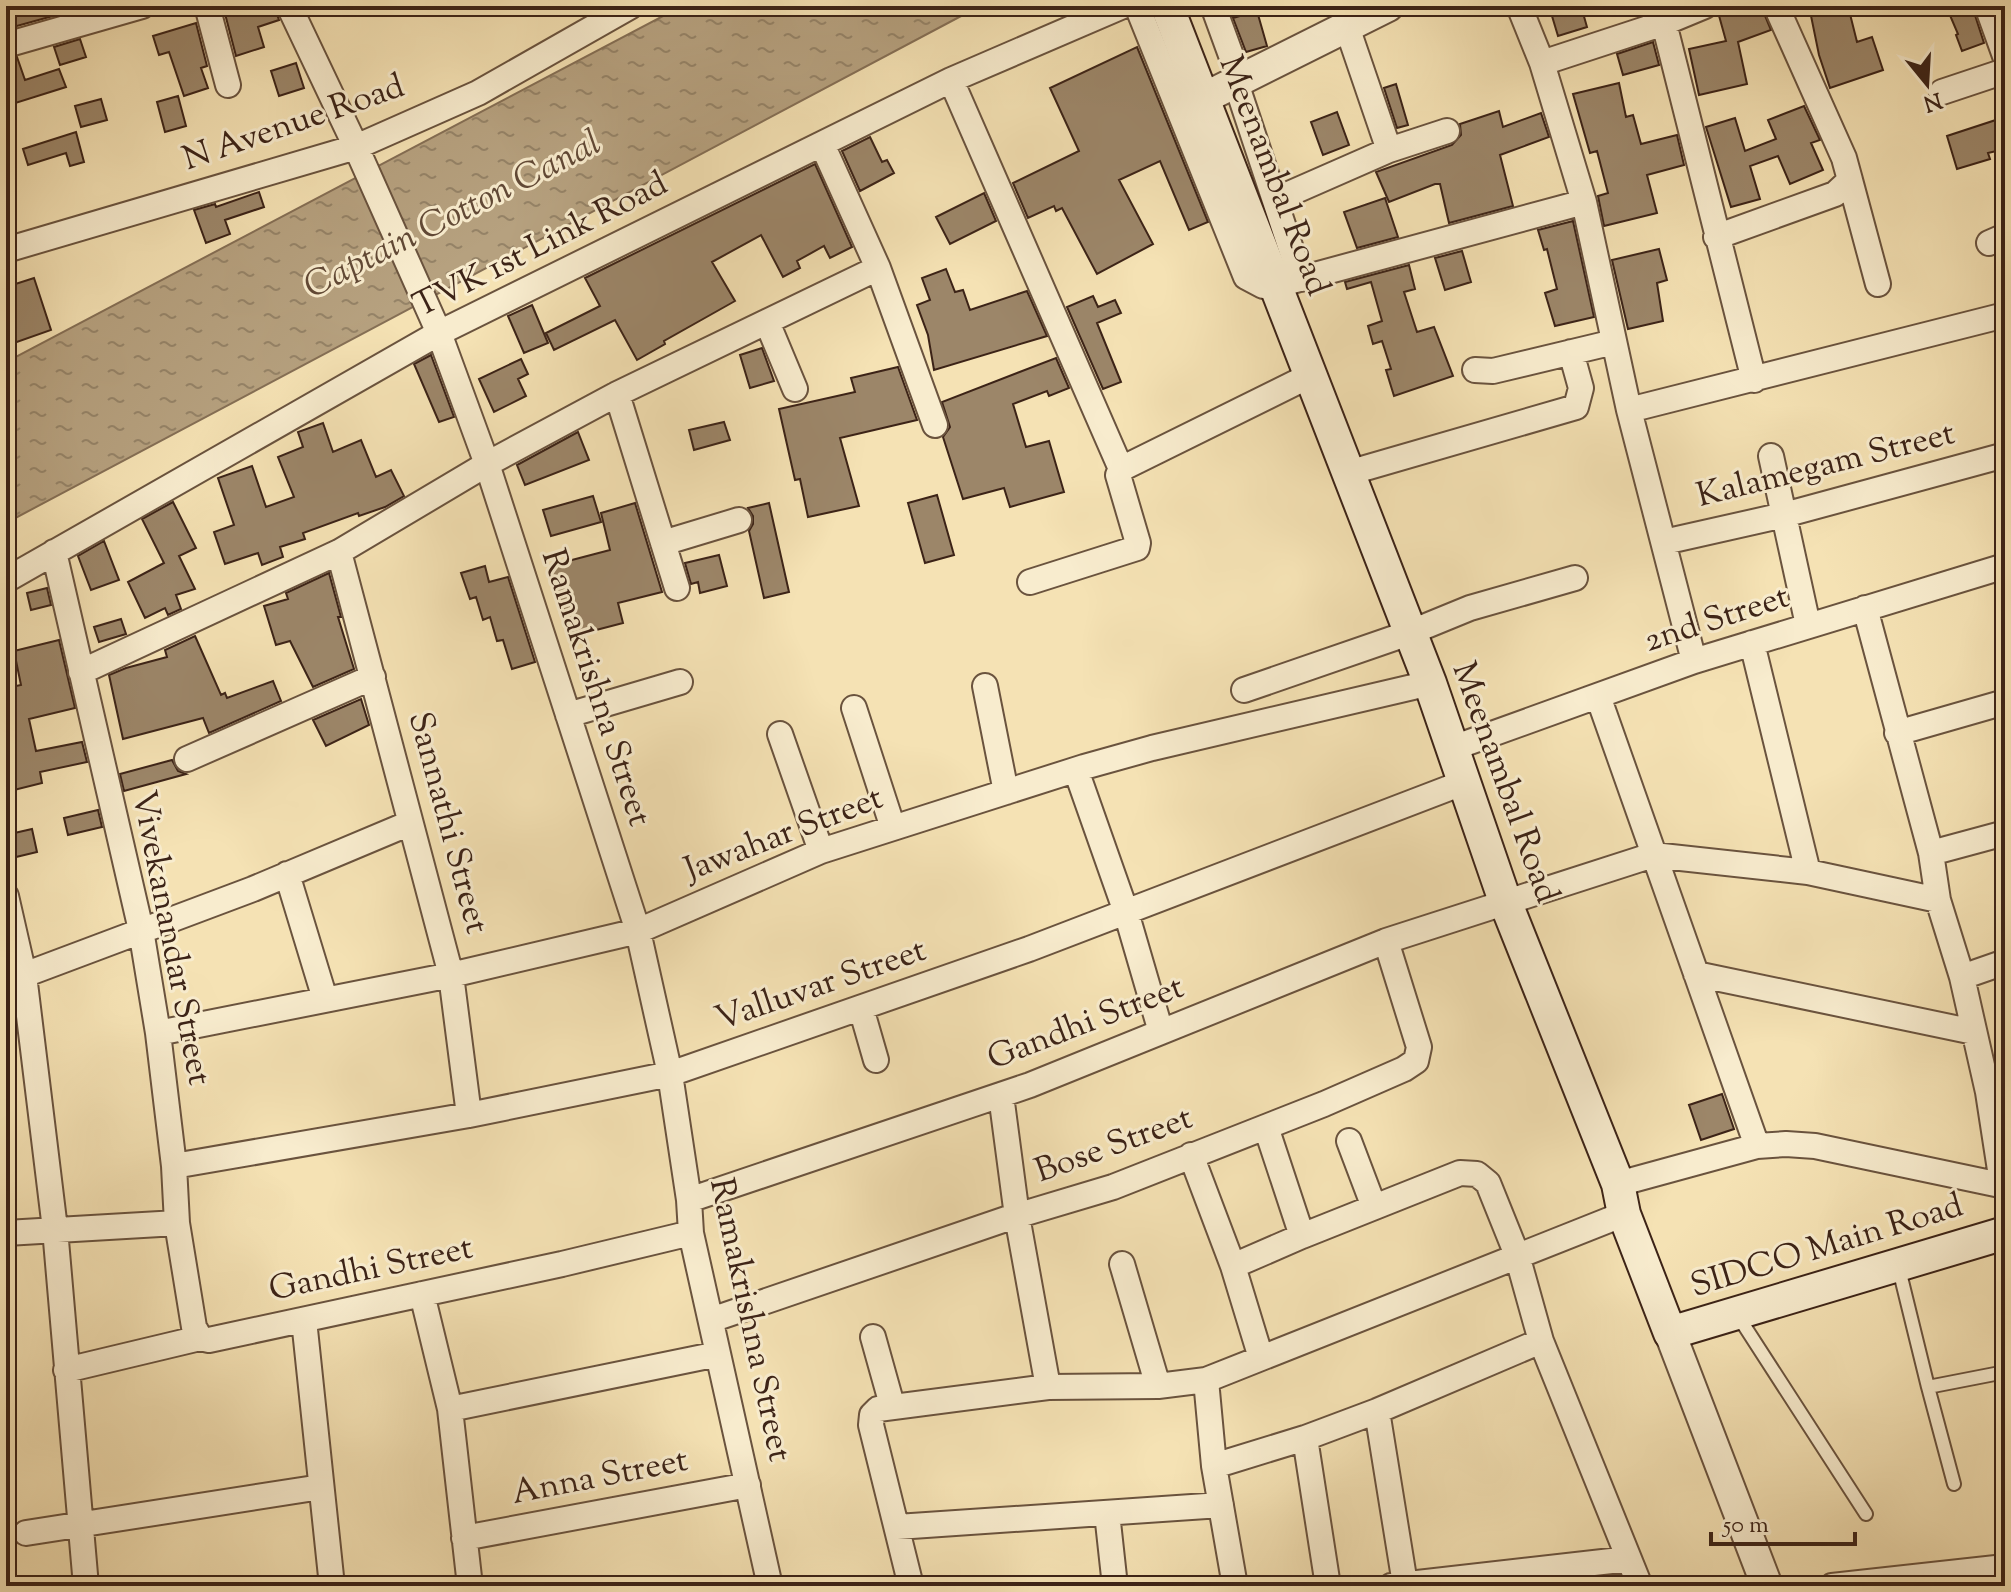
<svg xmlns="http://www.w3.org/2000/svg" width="2011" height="1592" font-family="'Sorts Mill Goudy',serif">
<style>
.water{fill:url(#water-ripples);stroke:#856f55;stroke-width:2}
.building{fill:#9c8669;stroke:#3c2317;stroke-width:2}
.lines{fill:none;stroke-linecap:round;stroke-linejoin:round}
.service-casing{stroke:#6a533e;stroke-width:16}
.minor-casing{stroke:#6a533e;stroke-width:28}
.tertiary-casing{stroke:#6a533e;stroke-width:34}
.secondary-casing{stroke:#3c2317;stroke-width:36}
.service{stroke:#f8ecce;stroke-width:12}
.minor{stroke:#f8ecce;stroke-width:24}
.tertiary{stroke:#f8ecce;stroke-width:30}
.secondary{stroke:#f8ecce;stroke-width:32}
.labels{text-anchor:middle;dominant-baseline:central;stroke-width:6;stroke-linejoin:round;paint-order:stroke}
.street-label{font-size:34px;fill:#3c2317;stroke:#f8ecce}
.water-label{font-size:36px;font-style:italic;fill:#614936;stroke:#f8ecce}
</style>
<defs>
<pattern id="water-ripples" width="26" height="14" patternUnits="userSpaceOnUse" patternTransform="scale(2)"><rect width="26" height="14" fill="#b6a17f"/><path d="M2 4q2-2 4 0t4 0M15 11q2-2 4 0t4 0" fill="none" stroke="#958367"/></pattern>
</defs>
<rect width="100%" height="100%" fill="#f5e2b4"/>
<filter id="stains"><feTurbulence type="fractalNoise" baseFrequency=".0025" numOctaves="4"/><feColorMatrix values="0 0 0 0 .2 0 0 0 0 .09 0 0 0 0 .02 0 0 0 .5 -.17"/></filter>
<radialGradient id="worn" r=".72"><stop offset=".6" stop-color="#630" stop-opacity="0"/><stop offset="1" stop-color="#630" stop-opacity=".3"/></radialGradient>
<!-- water -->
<path class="water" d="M 682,6 L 980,6 L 6,523 L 6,362 Z"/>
<!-- building -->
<path class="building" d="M 6,6 L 69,6 L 71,11 L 6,29 Z
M 223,6 L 274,6 L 279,20 L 258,27 L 264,47 L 236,56 Z
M 1549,6 L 1581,6 L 1587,27 L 1558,36 Z
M 1720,6 L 1761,6 L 1771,30 L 1738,42 L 1747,84 L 1699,95 L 1689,49 L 1726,41 L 1718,12 Z
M 1809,6 L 1848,6 L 1857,42 L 1872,37 L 1883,70 L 1830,88 L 1819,55 Z
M 1946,6 L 1972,6 L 1984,43 L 1962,51 L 1956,35 L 1958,34 Z
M 1257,11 L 1267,46 L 1246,52 L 1233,18 Z
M 196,23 L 207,66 L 201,68 L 208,88 L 184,96 L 169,52 L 159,55 L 153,36 Z
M 80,39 L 86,57 L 60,65 L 54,47 Z
M 1653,42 L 1659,65 L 1623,75 L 1617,54 Z
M 1137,47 L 1208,222 L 1189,230 L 1160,161 L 1119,180 L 1153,244 L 1097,274 L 1062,208 L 1056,211 L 1054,206 L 1028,218 L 1013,183 L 1079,151 L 1050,88 Z
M 17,57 L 25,80 L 59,69 L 66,87 L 6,106 L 6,60 Z
M 296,63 L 304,88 L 279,96 L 271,71 Z
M 1619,83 L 1626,117 L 1633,115 L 1641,144 L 1677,135 L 1684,165 L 1647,175 L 1657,213 L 1604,226 L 1598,196 L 1608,193 L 1597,151 L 1590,153 L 1573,94 Z
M 1396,84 L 1408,125 L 1397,128 L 1384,88 Z
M 178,96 L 186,126 L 165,132 L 157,102 Z
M 101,99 L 107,120 L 81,127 L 75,106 Z
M 1804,106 L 1820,140 L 1811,143 L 1823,170 L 1790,184 L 1778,156 L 1750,166 L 1760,199 L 1731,207 L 1706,127 L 1735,118 L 1745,151 L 1776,139 L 1768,120 Z
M 1499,111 L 1503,127 L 1541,113 L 1549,137 L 1500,155 L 1513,206 L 1449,223 L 1440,184 L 1435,184 L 1389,202 L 1376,172 L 1452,145 L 1461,135 L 1460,124 Z
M 1337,112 L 1349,145 L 1323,155 L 1311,122 Z
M 2005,117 L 2005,149 L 1988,153 L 1990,159 L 1957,169 L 1947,136 Z
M 76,132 L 84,162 L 70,166 L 66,153 L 28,165 L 23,149 Z
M 870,137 L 882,162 L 887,160 L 894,173 L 860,191 L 842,151 Z
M 815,164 L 852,247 L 830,258 L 824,246 L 797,261 L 800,268 L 783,277 L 761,235 L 712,262 L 735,301 L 664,341 L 665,344 L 637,360 L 615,320 L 554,350 L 546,333 L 600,306 L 585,278 Z
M 259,192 L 264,207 L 225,220 L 230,234 L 206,243 L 194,210 L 215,204 L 216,207 Z
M 984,193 L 996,221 L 950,244 L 936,217 Z
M 1385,198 L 1398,237 L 1357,248 L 1344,212 Z
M 1573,221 L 1594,317 L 1555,326 L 1545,293 L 1557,289 L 1547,249 L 1544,250 L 1538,230 Z
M 1659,249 L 1667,280 L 1657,283 L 1663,321 L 1628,329 L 1612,260 Z
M 1462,251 L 1471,282 L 1445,290 L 1435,258 Z
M 1409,265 L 1415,289 L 1404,292 L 1417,332 L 1434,327 L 1453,376 L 1394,396 L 1386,370 L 1391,369 L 1382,341 L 1373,344 L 1368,326 L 1382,321 L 1371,282 L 1347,289 L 1345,282 Z
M 946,269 L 955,292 L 963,290 L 970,310 L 1027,291 L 1047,336 L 934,370 L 928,335 L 917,305 L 930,300 L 922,278 Z
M 34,278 L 51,330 L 14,343 L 6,322 L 6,287 Z
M 1093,296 L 1098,307 L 1115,300 L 1121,313 L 1097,323 L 1121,382 L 1103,389 L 1067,307 Z
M 532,305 L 548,343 L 524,353 L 508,316 Z
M 762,348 L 774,381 L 750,388 L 740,355 Z
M 431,355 L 454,417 L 439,422 L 414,364 Z
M 1056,358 L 1069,388 L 1049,396 L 1047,391 L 1013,404 L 1026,447 L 1049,441 L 1064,492 L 1010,507 L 1004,488 L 963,499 L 943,437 L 950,427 L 942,402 Z
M 521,359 L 528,374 L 518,379 L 526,396 L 494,412 L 479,379 Z
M 898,367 L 917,420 L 840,438 L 859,506 L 808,517 L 800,479 L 795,480 L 779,409 L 855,392 L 851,378 Z
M 724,422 L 730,440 L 694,450 L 689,430 Z
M 323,423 L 333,452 L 361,440 L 376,477 L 391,470 L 404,496 L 385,507 L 359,516 L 358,513 L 303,533 L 305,539 L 280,547 L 283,557 L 262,565 L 258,553 L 225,564 L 214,532 L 234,525 L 218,478 L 252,466 L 266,507 L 294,497 L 278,457 L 303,447 L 298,432 Z
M 578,432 L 589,460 L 525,485 L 517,465 Z
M 937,495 L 954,555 L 925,563 L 908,503 Z
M 593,496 L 601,522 L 551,536 L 543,510 Z
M 173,502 L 196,548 L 179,556 L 195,589 L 176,595 L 181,609 L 168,615 L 165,608 L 145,618 L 128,582 L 164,563 L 142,519 Z
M 635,503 L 662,592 L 618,603 L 623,623 L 573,636 L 568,616 L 563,617 L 549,566 L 610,550 L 601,513 Z
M 769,503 L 789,592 L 764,598 L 749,531 L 753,524 L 753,516 L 748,508 Z
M 104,541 L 119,580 L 91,590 L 78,556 Z
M 719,555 L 727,586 L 700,593 L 698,582 L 691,584 L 685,563 Z
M 485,566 L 489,582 L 508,577 L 535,662 L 512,669 L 503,640 L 497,641 L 490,617 L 483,620 L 476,597 L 470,599 L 461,573 Z
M 329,573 L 341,617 L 338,617 L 354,669 L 313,687 L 290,641 L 276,645 L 264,606 L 288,599 L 286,593 Z
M 47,588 L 51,605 L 31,610 L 27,593 Z
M 121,619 L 126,634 L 99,642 L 94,627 Z
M 195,636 L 221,695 L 225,693 L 227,698 L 273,681 L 281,701 L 209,733 L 203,718 L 123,739 L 109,675 L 126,668 L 167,657 L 165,650 Z
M 59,640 L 75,708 L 29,719 L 36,751 L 82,742 L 87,762 L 40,772 L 42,783 L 6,792 L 6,688 L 21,685 L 14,651 Z
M 361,699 L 369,725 L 326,746 L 313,720 Z
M 172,760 L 178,771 L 186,774 L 124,791 L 120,774 Z
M 98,810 L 102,827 L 68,835 L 64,818 Z
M 32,829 L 37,852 L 16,857 L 10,834 Z
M 1722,1094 L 1734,1129 L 1701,1140 L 1689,1105 Z"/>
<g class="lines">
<!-- service casing -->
<g class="service-casing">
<path id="service" d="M 1898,1265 L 1928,1387 L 2005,1372
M 1738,1316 L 1866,1514
M 1928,1387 L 1954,1484"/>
</g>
<!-- minor casing -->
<g class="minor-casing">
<path id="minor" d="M 207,6 L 228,85
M 289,6 L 356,147 L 439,333 L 487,464 L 638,931 L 670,1074 L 689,1200 L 691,1233 L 770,1586
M 1137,6 L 1246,277 L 1263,286 L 1274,286 L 1584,202
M 1213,6 L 1240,80
M 1519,6 L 1542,63 L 1584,202 L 1629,410 L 1694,661
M 1987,6 L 2005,56
M 1664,23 L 1754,380
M 1347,27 L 1389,150
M 6,45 L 142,6
M 1542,63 L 1664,23 L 1705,6
M 951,80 L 1121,469
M 1236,83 L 1301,279
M 1942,92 L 2005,71
M 822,144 L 878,268 L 935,425
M 1850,180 L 1878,284
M 1275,200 L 1389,150 L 1447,131
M 1716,237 L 1835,194 L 1850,180 L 1844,158 L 1776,6
M 1989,243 L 2005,236
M 6,250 L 356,147 L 478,93 L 631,6
M 767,322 L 795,389
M 1475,370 L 1493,371 L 1614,342
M 617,394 L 677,588
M 1629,410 L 2005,315
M 1771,456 L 1808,625
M 1348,473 L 1576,407 L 1581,388 L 1571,352
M 1664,542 L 1784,515 L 2005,455
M 663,543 L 739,520
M 54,552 L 141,930 L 158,1033 L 174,1166 L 177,1223 L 194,1327 L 200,1338
M 339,552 L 451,975 L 469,1115
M 6,580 L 439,333 L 951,80 L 1123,6
M 1030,582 L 1137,548 L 1138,543 L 1118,475 L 1121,469 L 1311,375
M 1865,608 L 1931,853 L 1938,900 L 1962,977 L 1988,1092 L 2002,1183
M 1752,643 L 1808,872
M 81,672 L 339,552 L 487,464 L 617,394 L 878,268
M 985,686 L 1006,792
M 1244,690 L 1409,633 L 1470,608 L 1575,578
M 1598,696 L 1757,1146
M 854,708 L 893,828
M 568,715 L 680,682
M 1897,733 L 2005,702
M 780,734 L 821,851
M 1453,748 L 1694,661 L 2005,566
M 187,759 L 373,677
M 1076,770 L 1126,912 L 1161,1032
M 1931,853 L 2005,833
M 287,874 L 325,999
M 6,896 L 24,975 L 55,1229 L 86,1586
M 1696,974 L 1974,1032
M 1962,977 L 2005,962
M 6,979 L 24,975 L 253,889 L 410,823
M 861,1008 L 876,1060
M 158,1033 L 451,975 L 638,931 L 821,851 L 1084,767 L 1152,748 L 1430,683
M 1001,1095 L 1017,1216 L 1048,1387
M 1266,1127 L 1302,1236
M 1349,1141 L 1374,1207
M 1191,1155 L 1233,1266 L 1261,1358
M 174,1166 L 469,1115 L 670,1074 L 1029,949 L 1465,782
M 1618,1184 L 1757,1146 L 1786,1144 L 1815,1146 L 2005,1186
M 689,1200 L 1030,1085 L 1386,941 L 1653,855 L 1808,872 L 1938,900
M 6,1233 L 177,1223
M 1122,1264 L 1158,1386
M 1233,1266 L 1302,1236 L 1460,1173 L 1477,1174 L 1488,1183 L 1517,1255 L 1541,1341 L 1640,1586
M 422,1294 L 450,1409 L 470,1586
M 304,1320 L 332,1586
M 711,1320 L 1006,1219 L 1113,1187 L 1324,1104 L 1404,1069 L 1416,1061 L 1419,1047 L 1386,941
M 873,1337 L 892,1405
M 66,1370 L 200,1338 L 209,1340 L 562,1264 L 691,1233
M 1206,1380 L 1214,1466 L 1235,1586
M 450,1409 L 718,1354
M 1377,1411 L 1405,1584
M 1305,1438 L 1328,1586
M 1214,1466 L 1305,1438 L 1377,1411 L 1541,1341
M 1107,1513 L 1115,1586
M 897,1527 L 1221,1505
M 26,1533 L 321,1487
M 464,1538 L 748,1485
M 911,1586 L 871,1425 L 872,1415 L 878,1409 L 1048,1387 L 1158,1386 L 1206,1380 L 1624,1214
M 1391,1586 L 1629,1559
M 1832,1586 L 2005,1567"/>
</g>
<!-- tertiary casing -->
<g class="tertiary-casing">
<path id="tertiary" d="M 1202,99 L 1388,6
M 1670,1333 L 1767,1586"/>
</g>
<!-- secondary casing -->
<g class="secondary-casing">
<path id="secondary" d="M 1167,6 L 1430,683 L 1505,901 L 1618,1184 L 1624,1214 L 1670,1333 L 2005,1233"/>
</g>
<!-- service -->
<use href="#service" class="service"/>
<!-- minor -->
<use href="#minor" class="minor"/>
<!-- tertiary -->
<use href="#tertiary" class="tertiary"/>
<!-- secondary -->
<use href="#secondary" class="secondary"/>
</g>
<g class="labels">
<!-- street labels -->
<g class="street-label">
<text transform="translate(294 124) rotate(-19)">N Avenue Road</text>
<text transform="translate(1273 176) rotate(69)">Meenambal Road</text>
<text transform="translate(541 246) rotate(-27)">TVK 1st Link Road</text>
<text transform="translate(1826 466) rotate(-14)">Kalamegam Street</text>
<text transform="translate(1717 620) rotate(-18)">2nd Street</text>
<text transform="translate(595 688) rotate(72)">Ramakrishna Street</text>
<text transform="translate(1504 783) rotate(70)">Meenambal Road</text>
<text transform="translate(447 823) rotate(75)">Sannathi Street</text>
<text transform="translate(784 835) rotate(-21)">Jawahar Street</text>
<text transform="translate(170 938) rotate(79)">Vivekanandar Street</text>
<text transform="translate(821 986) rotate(-19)">Valluvar Street</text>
<text transform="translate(1086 1024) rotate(-21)">Gandhi Street</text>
<text transform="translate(1114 1146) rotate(-20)">Bose Street</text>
<text transform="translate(1827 1247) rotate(-17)">SIDCO Main Road</text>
<text transform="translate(371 1270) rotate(-12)">Gandhi Street</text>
<text transform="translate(749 1320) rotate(78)">Ramakrishna Street</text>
<text transform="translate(600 1478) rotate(-11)">Anna Street</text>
</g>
<!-- water labels -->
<g class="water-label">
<text transform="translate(453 216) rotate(-27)">Captain Cotton Canal</text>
</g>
</g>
<!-- margin -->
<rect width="2011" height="1592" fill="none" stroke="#f5e2b4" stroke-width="32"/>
<rect x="8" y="8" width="1995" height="1576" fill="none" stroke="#3c2317" stroke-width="4"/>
<rect x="16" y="16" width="1979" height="1560" fill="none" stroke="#3c2317" stroke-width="2"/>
<!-- north arrow -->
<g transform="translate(1927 84) rotate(162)" stroke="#f8ecce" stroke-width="6" paint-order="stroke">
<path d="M0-6L14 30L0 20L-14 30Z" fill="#3c2317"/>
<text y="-12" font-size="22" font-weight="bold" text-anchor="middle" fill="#3c2317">N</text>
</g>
<!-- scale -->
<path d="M1711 1532v12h144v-12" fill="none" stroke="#3c2317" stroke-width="4"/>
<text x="1723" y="1532" font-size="24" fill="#3c2317" stroke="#f8ecce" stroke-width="6" paint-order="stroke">50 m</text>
<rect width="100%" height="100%" filter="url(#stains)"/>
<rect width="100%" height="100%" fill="url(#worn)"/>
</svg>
